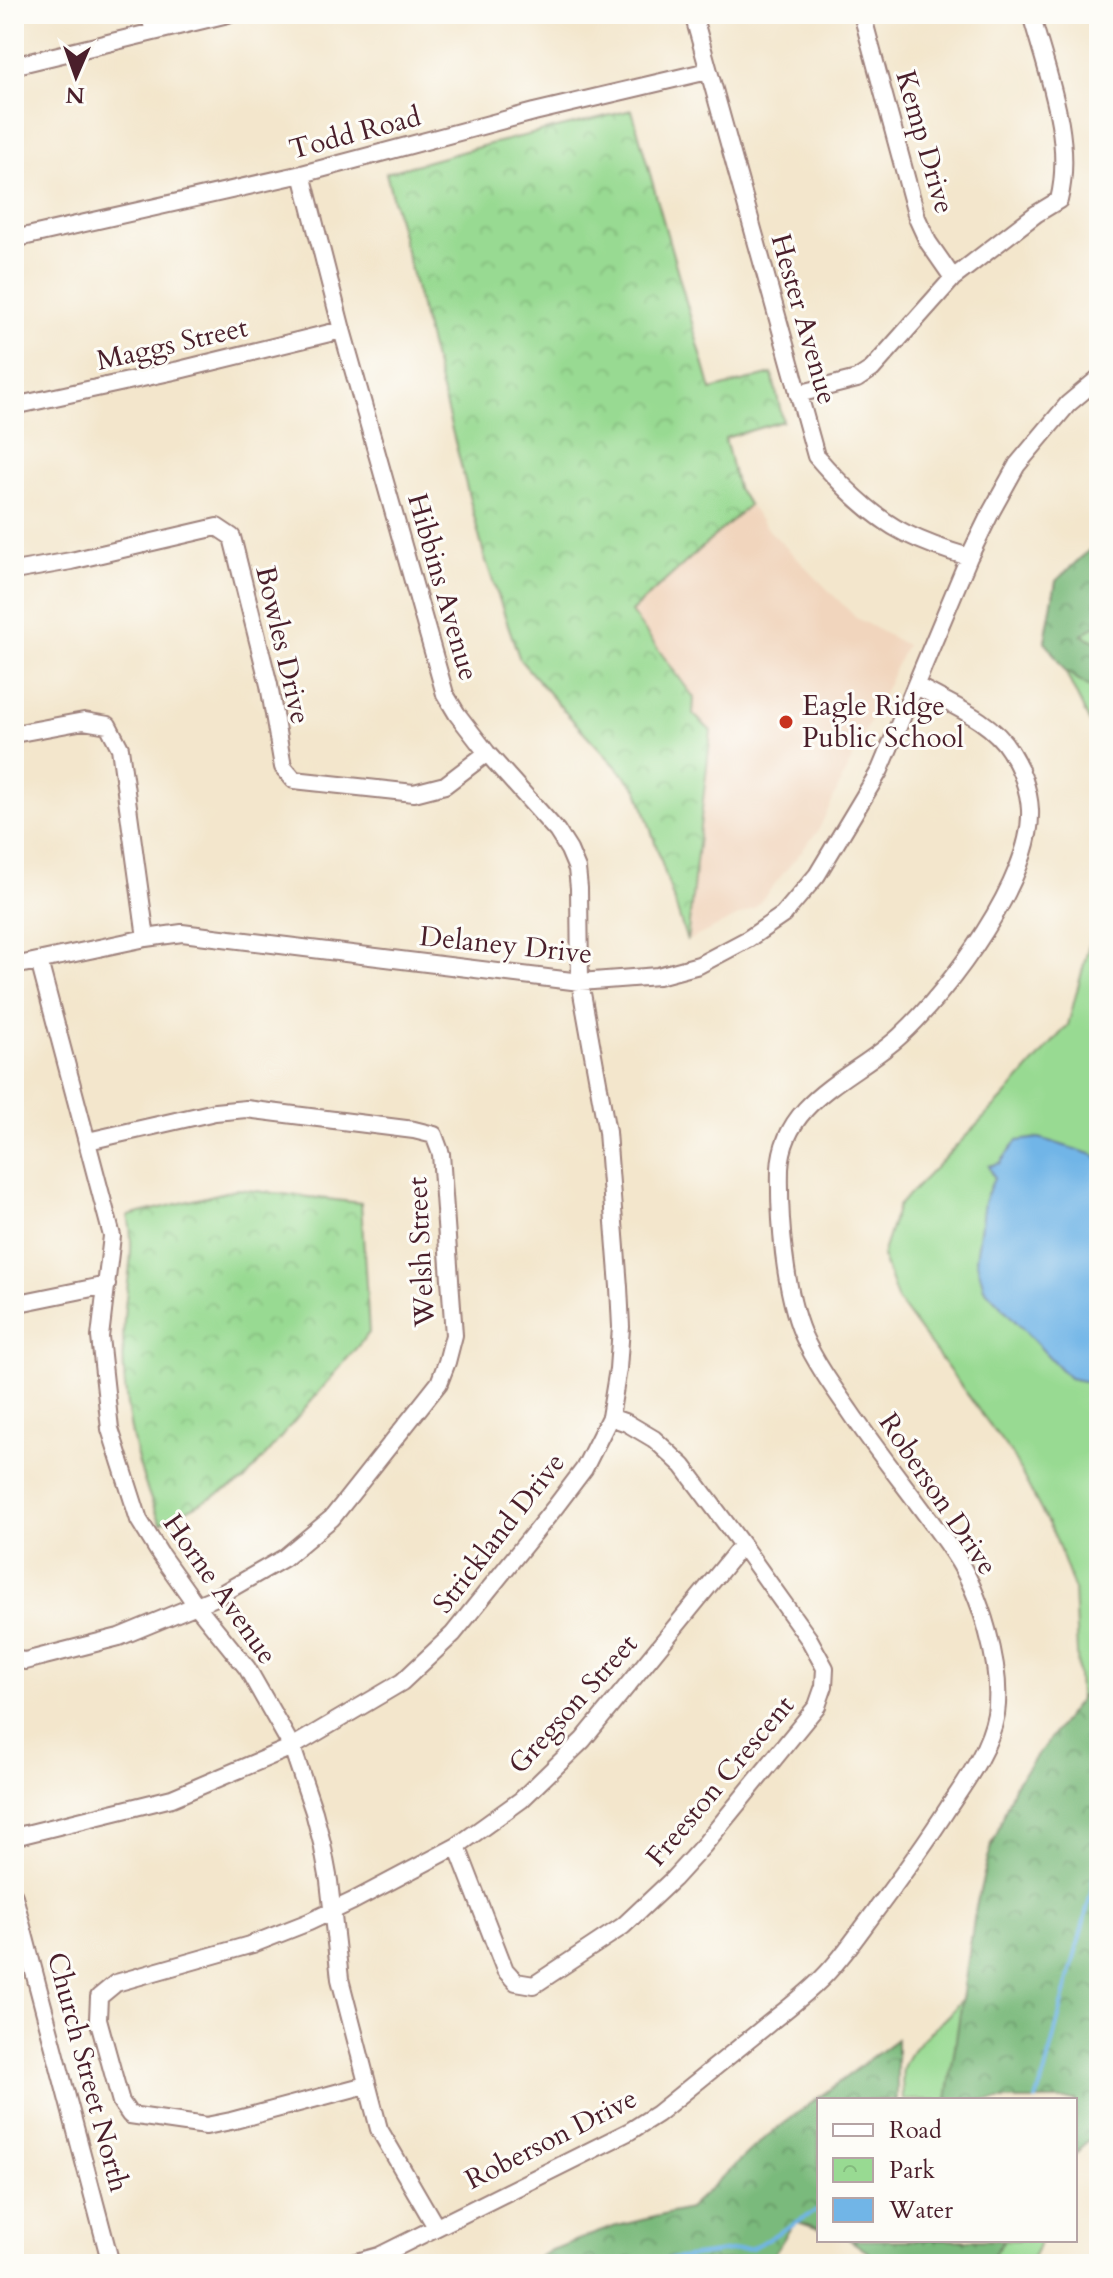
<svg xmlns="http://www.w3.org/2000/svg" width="1113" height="2278" font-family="Cardo,serif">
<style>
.built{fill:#f1d5bd}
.grass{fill:#98da92;stroke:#717c5e;stroke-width:2}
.forest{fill:url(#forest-crowns);stroke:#626c54;stroke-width:2}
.park{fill:url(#park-crowns);stroke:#717c5e;stroke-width:2}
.water{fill:#71b5e7;stroke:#5e6a89;stroke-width:2}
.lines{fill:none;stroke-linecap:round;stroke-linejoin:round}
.stream{stroke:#71b5e7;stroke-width:4}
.minor-casing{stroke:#9e827c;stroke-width:20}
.minor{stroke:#fff;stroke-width:16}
.poi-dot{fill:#c8321e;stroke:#fdfcf7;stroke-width:3}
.labels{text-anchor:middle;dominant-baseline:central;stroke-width:6;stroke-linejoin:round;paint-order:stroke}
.street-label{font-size:28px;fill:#4a1f2b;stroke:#fdfcf7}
.poi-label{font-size:28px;fill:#4a1f2b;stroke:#fdfcf7;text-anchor:start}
</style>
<defs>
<pattern id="forest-crowns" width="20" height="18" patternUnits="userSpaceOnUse" patternTransform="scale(2)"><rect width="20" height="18" fill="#7aba7c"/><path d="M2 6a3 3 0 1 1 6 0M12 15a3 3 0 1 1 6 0" fill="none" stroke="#669766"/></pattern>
<pattern id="park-crowns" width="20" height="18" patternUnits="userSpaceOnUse" patternTransform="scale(2)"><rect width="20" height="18" fill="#98da92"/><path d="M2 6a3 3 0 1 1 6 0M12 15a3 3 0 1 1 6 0" fill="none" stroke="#84bb7e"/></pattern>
</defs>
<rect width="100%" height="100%" fill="#fdfcf7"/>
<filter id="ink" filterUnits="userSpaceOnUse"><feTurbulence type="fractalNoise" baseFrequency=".0125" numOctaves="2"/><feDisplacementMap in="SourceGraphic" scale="16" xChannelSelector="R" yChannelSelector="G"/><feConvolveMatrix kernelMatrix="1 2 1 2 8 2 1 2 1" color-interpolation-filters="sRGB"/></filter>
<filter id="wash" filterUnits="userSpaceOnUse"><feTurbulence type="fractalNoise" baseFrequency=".006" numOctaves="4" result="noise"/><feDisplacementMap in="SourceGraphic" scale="32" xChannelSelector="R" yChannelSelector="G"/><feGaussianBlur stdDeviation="1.8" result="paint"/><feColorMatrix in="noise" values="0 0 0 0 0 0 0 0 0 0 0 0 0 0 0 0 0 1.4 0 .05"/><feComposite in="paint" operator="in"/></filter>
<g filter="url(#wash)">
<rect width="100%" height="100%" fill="#f3e6cc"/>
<!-- built -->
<path class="built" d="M 749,505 L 765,526 L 856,618 L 906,645 L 818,831 L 755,908 L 687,941 L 710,731 L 693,714 L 694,698 L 631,612 Z"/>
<!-- grass -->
<path class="grass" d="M 1099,541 L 1099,742 L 1065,671 L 1045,641 L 1056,581 Z
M 1099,907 L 1099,2107 L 1075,2100 L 903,2100 C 903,2091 901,2078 903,2069 C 912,2038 947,2024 962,1998 C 988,1952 988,1893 992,1841 L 1015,1821 L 1080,1719 L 1074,1588 L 1055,1537 L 1012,1455 L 898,1301 L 882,1255 L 898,1206 L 1004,1097 L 1068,1025 Z
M 955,2240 L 1041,2240 L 1032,2257 L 977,2260 Z"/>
<!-- forest -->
<path class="forest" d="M 1099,541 L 1099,596 L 1095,602 L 1099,610 L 1099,623 L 1082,635 L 1099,643 L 1099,693 L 1065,671 L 1045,641 L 1056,581 Z
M 1099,1674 L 1099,2129 L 1075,2154 L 1075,2100 L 947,2100 L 976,1906 L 988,1858 L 1014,1786 Z
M 897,2039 L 897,2100 L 819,2100 L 819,2229 L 795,2221 L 772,2257 L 684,2264 L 528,2264 L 551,2250 L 613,2227 L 688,2209 L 762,2140 Z
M 850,2240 L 1004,2240 L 987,2264 L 885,2264 Z"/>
<!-- park -->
<path class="park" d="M 632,110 L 711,390 L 772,374 L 783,421 L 725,438 L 737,488 L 749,505 L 631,612 L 694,698 L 693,714 L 711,731 L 687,941 L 638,790 L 567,714 L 520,660 L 484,555 L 386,173 L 486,145 Z
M 238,1189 L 361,1203 L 369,1333 L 244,1481 L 161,1523 C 131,1460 120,1388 124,1319 C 126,1285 136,1249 128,1216 Z"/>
<!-- water -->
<path class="water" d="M 1039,1138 L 1094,1155 L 1099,1159 L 1099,1382 L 1094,1383 L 1069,1378 L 984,1288 L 976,1259 L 984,1202 L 994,1178 L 989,1166 L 1000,1163 L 1017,1141 Z"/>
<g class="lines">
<!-- stream -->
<path class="stream" d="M 1036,2100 L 1042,2083 L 1091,1894 L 1094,1875 L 1099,1865
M 636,2264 L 752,2248 L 819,2209"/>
</g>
</g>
<g filter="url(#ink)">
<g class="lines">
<!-- minor casing -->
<g class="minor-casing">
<path id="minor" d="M 149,14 L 154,31
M 693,14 L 816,456 C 841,485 871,516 905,533 C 925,543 948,551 969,557
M 862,14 L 917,218 L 928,242 L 953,278
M 14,62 L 21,64 L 228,14
M 14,239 L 302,174 L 534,112 L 708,71
M 798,394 L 857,379 L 872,369 L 953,278 L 1036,214 L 1059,200 C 1074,139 1047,73 1031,14
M 14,406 L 179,370 L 342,330
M 14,571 L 71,561 L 217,527 L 232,537 L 269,685 L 283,767 L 294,780 L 414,793 L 445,785 L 487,753
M 14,734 L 84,721 L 108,725 L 120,748 L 146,938
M 39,961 L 112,1236 L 100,1337 L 110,1429 L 139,1520 L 160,1554 L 197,1606 L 247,1668 L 292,1747 L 314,1812 L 322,1843 L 329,1881 L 340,1979 L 379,2129 L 436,2227
M 14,966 L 146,938 L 182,933 L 580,982 L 658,976 L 699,965 L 748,939 L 783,915 L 817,875 L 880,770 L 969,557 L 991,512 L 1017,465 L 1068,404 L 1099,378
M 14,1304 L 107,1285
M 14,1659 L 25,1661 L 119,1637 L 216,1597 L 284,1558 L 332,1518 L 439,1383 L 447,1362 L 454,1335 L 441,1154 L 434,1135 L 414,1130 L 246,1109 L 215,1112 L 88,1141
M 14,1837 L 172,1798 L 292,1747 L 402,1682 L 453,1634 L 556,1506 L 584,1469 L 610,1417 L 618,1369 L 621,1327 L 619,1287 L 607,1132 L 580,982 L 579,888 L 577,869 L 569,850 L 557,831 L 487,753 L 457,714 L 445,694 L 342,330 L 302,174
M 457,1846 L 505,1970 L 516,1982 L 534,1985 L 623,1926 L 673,1879 L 704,1845 L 817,1706 L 824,1686 L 825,1668 L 809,1639 L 742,1545 L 683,1466 L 654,1439 L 627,1423 L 610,1417
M 14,1896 L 111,2264
M 366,2085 L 231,2121 L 206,2126 L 130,2115 L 121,2102 L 98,2019 L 99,1997 L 116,1983 L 253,1944 L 309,1922 L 353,1901 L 457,1846 L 521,1800 L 583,1740 L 742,1545
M 350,2264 L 379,2256 L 630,2131 L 657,2114 C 693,2085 730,2055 767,2025 C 783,2012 800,1999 815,1985 C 836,1966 854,1940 871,1917 C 898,1881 924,1846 948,1808 C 967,1780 990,1748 996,1714 C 1003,1667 980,1592 954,1554 C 921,1505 882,1459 849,1410 C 832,1386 815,1362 803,1335 C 784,1290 779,1218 780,1169 C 783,1099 856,1077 900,1036 C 949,991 1033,878 1030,810 C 1029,790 1021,768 1010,751 C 991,719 948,704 917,686"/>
</g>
<!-- minor -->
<use href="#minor" class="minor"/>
</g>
</g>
<!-- markers -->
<circle class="poi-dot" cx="786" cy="722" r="8"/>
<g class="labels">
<!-- street labels -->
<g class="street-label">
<text transform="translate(355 133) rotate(-15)">Todd Road</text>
<text transform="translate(925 142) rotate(74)">Kemp Drive</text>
<text transform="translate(804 319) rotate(74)">Hester Avenue</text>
<text transform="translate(172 344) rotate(-13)">Maggs Street</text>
<text transform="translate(443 587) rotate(74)">Hibbins Avenue</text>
<text transform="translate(283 645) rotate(77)">Bowles Drive</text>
<text transform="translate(506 945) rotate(6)">Delaney Drive</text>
<text transform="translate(421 1252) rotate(-93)">Welsh Street</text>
<text transform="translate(938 1494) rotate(56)">Roberson Drive</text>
<text transform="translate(499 1533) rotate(-52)">Strickland Drive</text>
<text transform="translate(220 1589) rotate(55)">Horne Avenue</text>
<text transform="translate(573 1704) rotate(-48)">Gregson Street</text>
<text transform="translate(720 1781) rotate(-50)">Freeston Crescent</text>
<text transform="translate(88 2072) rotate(75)">Church Street North</text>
<text transform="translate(551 2139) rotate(-27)">Roberson Drive</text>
</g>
<!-- poi labels -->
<g class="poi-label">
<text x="802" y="706">Eagle Ridge<tspan x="802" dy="32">Public School</tspan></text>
</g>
</g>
<!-- margin -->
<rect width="1113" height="2278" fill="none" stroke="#fdfcf7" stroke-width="48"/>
<!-- legend -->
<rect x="817" y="2098" width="260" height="144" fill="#fdfcf7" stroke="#b5a4a5" stroke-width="2"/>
<rect x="833" y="2124" width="40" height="12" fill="#ffffff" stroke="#b5a4a5" stroke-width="2"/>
<text x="889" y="2138" font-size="24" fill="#4a1f2b">Road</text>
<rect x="833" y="2158" width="40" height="24" fill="url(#park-crowns)" stroke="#b5a4a5" stroke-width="2"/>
<text x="889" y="2178" font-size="24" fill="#4a1f2b">Park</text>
<rect x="833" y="2198" width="40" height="24" fill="#71b5e7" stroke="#b5a4a5" stroke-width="2"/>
<text x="889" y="2218" font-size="24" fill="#4a1f2b">Water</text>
<!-- north arrow -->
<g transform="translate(76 76) rotate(182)" stroke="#fdfcf7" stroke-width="6" paint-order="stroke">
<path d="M0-6L14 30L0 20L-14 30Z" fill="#4a1f2b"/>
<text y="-12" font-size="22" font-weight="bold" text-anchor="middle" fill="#4a1f2b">N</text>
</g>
</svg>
